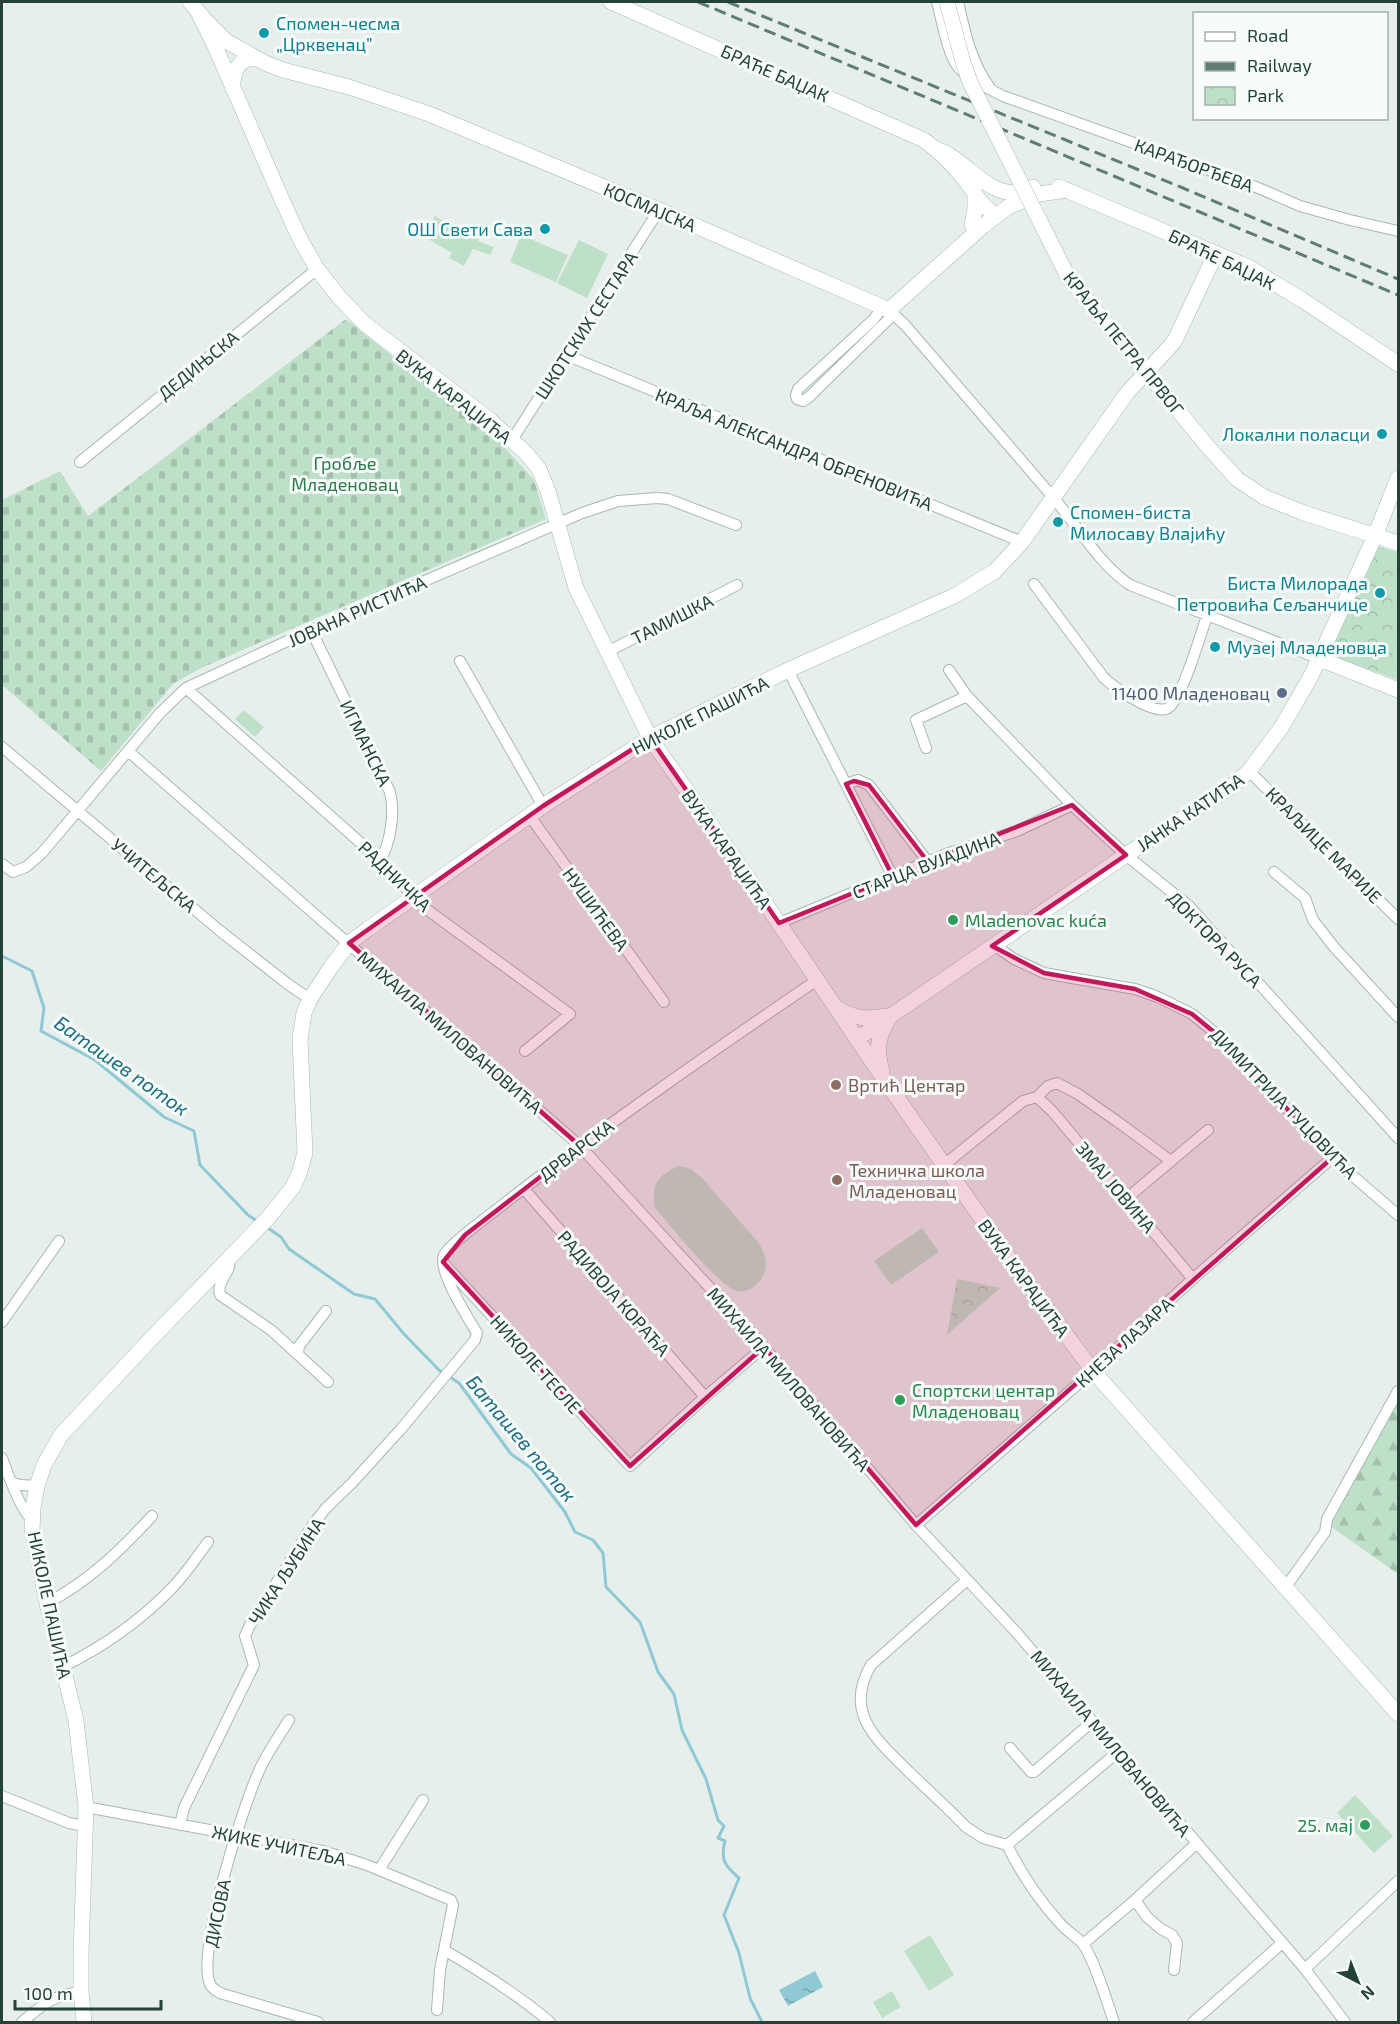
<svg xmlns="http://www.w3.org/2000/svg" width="1400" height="2024" font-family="'Exo 2',sans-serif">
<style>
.forest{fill:url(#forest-firs)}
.cemetery{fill:url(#cemetery-stones)}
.park{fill:url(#park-crowns)}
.pitch{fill:#bfe0c8}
.water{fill:url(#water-ripples)}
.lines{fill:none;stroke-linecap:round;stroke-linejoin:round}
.stream{stroke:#8ec9d4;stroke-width:3}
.street-casing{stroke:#a8b8b2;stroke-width:12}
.secondary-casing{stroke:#a4bbb3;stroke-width:16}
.street{stroke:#fff;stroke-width:10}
.secondary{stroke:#fff;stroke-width:15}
.rail{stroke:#5f7d75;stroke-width:3;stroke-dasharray:12 6;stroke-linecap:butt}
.secondary-bridge-casing{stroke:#a4bbb3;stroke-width:16;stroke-linecap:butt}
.secondary-bridge{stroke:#fff;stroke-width:15}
.marked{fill:#c2185b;fill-opacity:0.2;stroke:#c2185b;stroke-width:4.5;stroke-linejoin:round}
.culture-dot{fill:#0f9aa8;stroke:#f7fbf9;stroke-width:2}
.service-dot{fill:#5c6f8a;stroke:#f7fbf9;stroke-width:2}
.leisure-dot{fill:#2e9e5b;stroke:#f7fbf9;stroke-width:2}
.education-dot{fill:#8d6e63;stroke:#f7fbf9;stroke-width:2}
.labels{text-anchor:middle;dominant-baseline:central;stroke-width:6;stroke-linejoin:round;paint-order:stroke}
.culture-label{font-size:18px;fill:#0d838f;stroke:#f7fbf9;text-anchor:start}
.street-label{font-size:18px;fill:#24423a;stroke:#f7fbf9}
.park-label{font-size:18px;fill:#2d7a4b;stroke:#f7fbf9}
.service-label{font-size:18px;fill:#4e5e75;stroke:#f7fbf9;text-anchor:end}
.leisure-label{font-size:18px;fill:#27864d;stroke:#f7fbf9;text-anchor:start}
.education-label{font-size:18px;fill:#785e54;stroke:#f7fbf9;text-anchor:start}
.water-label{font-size:20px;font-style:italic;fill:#1c6f80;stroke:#f7fbf9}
</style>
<defs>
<pattern id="forest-firs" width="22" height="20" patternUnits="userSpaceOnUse" patternTransform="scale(1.5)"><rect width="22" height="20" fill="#bfe0c8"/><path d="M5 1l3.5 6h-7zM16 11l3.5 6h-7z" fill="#a4c1ad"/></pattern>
<pattern id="cemetery-stones" width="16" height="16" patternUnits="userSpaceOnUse" patternTransform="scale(1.5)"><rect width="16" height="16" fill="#bfe0c8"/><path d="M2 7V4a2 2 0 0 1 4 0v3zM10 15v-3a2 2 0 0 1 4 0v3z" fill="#a4c1ad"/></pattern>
<pattern id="park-crowns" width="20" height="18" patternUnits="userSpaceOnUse" patternTransform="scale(1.5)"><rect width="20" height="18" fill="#bfe0c8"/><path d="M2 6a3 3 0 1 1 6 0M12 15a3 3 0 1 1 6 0" fill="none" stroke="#a4c1ad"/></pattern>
<pattern id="water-ripples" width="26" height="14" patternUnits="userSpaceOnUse" patternTransform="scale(1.5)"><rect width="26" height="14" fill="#8ec9d4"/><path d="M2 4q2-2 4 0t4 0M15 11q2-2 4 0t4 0" fill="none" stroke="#74a5ad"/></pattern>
</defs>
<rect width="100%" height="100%" fill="#e6efeb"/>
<!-- forest -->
<path class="forest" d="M 1398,1400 L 1398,1574 L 1330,1526 Z"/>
<!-- cemetery -->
<path class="cemetery" d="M 346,319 L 500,442 L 534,480 L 546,519 L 201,668 L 173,684 L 101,771 L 2,685 L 2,500 L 60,471 L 88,516 Z"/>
<!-- park -->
<path class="park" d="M 1377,546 L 1398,552 L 1398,680 L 1329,655 Z
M 957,1279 L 1000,1288 L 947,1335 Z"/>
<!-- pitch -->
<path class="pitch" d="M 435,216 L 463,233 L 465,229 L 480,237 L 478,241 L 494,247 L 490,255 L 473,249 L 464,266 L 449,258 L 452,253 L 423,236 Z
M 521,235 L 568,255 L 556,282 L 510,262 Z
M 579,240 L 608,254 L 587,298 L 557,283 Z
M 244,710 L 264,727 L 255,737 L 235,719 Z
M 679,1166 L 691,1169 L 703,1179 L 758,1242 C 765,1253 769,1264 763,1276 C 759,1285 746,1294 736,1291 C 717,1284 671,1226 655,1208 C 651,1185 657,1175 679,1166 Z
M 922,1228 L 939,1252 L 891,1285 L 874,1261 Z
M 1355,1795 L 1393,1836 L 1374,1853 L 1337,1813 Z
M 930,1935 L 954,1975 L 929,1991 L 904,1951 Z
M 892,1991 L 901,2007 L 882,2018 L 873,2002 Z"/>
<!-- water -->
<path class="water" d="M 815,1971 L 823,1987 L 788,2006 L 779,1990 Z"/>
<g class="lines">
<!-- stream -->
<path class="stream" d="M 2,956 L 32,971 L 44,1008 L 41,1031 L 95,1060 L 164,1117 L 194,1131 L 200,1165 L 248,1215 L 257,1221
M 265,1226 L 281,1237 L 289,1249 L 354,1294 L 375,1299 L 404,1334 L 439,1370 L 459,1383 L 511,1454 L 531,1468 L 565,1512 L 575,1532 L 593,1540 L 603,1553 L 606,1587 L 640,1622 L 658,1672 L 674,1694 L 682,1730 L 706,1779 L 718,1820 L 724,1826 L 718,1838 L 725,1841 C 720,1860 725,1866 739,1878 L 724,1915 L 739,1953 L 750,1998 L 762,2022"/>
<!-- street casing -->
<g class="street-casing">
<path id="street" d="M 937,2 C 942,20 947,54 959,68 C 971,81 988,88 1003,96 L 1256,187 L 1300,206 L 1350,220 L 1398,231
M 958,2 C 965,33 971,62 990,88
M 883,307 L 873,320 L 798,389 L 796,395 L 797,399 L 803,401 L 809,397 L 894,314
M 889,310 L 905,325 C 954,382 1003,439 1052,496 C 1077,525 1098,563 1130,585 L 1320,659
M 566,355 L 1022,542
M 512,440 L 659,210
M 80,462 L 317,269
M 1034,584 L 1104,678 C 1115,688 1150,713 1166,709 C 1181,705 1201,632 1207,616
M 311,630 L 390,792 C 395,811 391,843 380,860
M 607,652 L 737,585
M 460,661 L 543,806
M 788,670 L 893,877
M 949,670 L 967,696 L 1072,805 L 1126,855 L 1189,906 L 1398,1138
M 186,688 L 380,860 L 422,906 L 570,1014 L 525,1051
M 2,747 L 219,930 L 289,985 L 310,999
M 926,748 L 916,720 L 967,696
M 128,751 L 580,1146 L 764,1347 L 916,1525 L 1016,1632 L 1305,1969 L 1398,1881
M 1249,771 L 1398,919
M 846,784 L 858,780 L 869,785 L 928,862
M 529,815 L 664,1002
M 2,864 L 13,872 L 26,867 L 42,853 L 160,713 L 186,688 L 311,630 L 582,513 L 618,501 L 657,498 L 668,499 L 736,525
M 1274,872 L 1305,898 L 1313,920 L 1334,947 L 1398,1017
M 779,923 L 946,854 L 1017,831 L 1072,805
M 994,945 L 1014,959 L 1044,973 L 1135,989 L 1158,997 L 1192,1014 L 1225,1041 L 1332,1158 L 1398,1215
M 1037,1097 L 1052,1111 L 1193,1279
M 944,1165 L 1023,1101 L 1037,1097 L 1048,1086 L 1057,1083 L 1078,1094 L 1118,1122 L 1171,1161
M 524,1189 L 705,1397
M 1126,1199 L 1208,1130
M 229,1258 C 233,1272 216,1280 220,1295 L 271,1330 L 328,1382
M 445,1265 L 630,1466 L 705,1397 L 764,1347
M 2,1322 L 59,1241
M 298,1353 L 299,1346 L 326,1311
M 2,1458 C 7,1472 22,1514 32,1519
M 13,1483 L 21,1485 L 37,1486
M 916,1525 L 1093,1371 L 1196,1276 L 1332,1158
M 967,1580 L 871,1665 C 843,1713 877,1740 909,1772 C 928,1790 948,1808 966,1827 L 983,1838 L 1007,1845 C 1021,1873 1038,1899 1059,1922 C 1066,1931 1076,1936 1083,1944 C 1095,1961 1107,2002 1114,2022
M 1285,1588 L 1325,1532 L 1327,1519 L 1398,1391
M 47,1603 C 88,1582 121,1550 152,1516
M 62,1667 C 101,1648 140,1621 171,1589 C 185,1575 196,1558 208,1542
M 289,1720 C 279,1736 267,1753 259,1771 C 243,1806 196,1952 210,1984 C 213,1990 217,1992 223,1994 L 318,2022
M 1010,1748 L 1031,1772 L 1034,1772 L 1093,1721
M 2,1796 L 69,1823 L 85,1826
M 86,1807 L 323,1851 L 367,1865 L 451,1900 L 453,1905 L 440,1970 L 437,2010
M 180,1825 L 184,1808 L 254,1665 L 245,1636 L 250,1625 L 312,1526 L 326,1508 L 352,1483 L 401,1429 L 475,1340 L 477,1333 C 468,1318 437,1270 444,1255 C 452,1241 496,1211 510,1199 C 610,1122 713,1051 817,980
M 1007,1845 L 1119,1751
M 379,1870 L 423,1800
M 1135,1900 L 1147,1917 L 1161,1929 L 1172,1935 L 1177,1943 L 1174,1970
M 1083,1944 L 1135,1900 L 1197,1843
M 444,1950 C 482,1972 517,1994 550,2022
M 1305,1969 L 1345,2022
M 22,2022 C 45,2003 51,1996 81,1992
M 1193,2022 L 1281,1944"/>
</g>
<!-- secondary casing -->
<g class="secondary-casing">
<path id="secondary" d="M 190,2 L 206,21 L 226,41 L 265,63 L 283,70 L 349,87 L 429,114 L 659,210 L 889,310 L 983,226 L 1008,207 L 1039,194 L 1067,190
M 611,2 L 924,140 C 939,151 953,165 965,180 C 975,192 981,208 997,215
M 198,12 L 214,44 L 283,202 L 299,237 L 317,269 L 339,297 L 365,324 L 490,420 L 526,453 L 539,469 L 548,491 L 576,588 L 650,738 L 751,882 L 886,1082 L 1012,1262 L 1093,1371 L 1398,1714
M 233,89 C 232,73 238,57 256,59
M 936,149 C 965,158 988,198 1019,192 C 1024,191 1028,188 1033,187
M 1059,187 L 1248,267 L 1304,301 L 1398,364
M 972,225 L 975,209 L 975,193
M 1068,277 L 1209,448 L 1237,479 L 1264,497 L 1304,513 L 1398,543
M 1320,659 L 1398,690
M 837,1008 C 857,1020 866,1019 888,1016
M 857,1039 L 1126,855 L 1232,786 L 1249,771 L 1281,728 L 1311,676 L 1375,536 L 1398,478
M 882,1071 C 876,1049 877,1040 888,1020
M 84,2022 L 81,1992 L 81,1953 L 86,1807 L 76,1721 L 47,1603 L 32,1529 L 33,1508 L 37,1486 L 44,1465 L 61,1435 L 149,1341 L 268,1218 L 293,1187 L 299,1174 L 305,1153 L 300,1039 L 304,1013 L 310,999 L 331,967 L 349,943 L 368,929 L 543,806 L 650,738 L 788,670 L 956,595 L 995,571 L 1022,542 L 1127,393 L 1174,342 L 1216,253"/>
</g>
<!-- street -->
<use href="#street" class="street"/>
<!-- secondary -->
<use href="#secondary" class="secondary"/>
<!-- rail -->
<path class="rail" d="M 698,2 L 1398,295
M 728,2 L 1183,188 L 1398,279"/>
<!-- secondary-bridge casing -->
<g class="secondary-bridge-casing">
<path id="secondary-bridge" d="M 947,2 L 963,62 L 970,82 L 1068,277"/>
</g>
<!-- secondary-bridge -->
<use href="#secondary-bridge" class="secondary-bridge"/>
</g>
<!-- marked area -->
<path class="marked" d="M 650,738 L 779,923 L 893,877 L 846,784 L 854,781 L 869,785 L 928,862 L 1072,805 L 1126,855 L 992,946 L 1044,973 L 1135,989 L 1192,1014 L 1225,1041 L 1332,1158 L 916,1525 L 764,1347 L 630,1466 L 443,1262 L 465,1235 L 580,1146 L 349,943 L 543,806 Z"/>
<!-- markers -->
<g class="culture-dot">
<circle cx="264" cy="33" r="6"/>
<circle cx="545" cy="229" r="6"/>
<circle cx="1382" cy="434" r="6"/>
<circle cx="1058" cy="522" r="6"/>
<circle cx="1380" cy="593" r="6"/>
<circle cx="1215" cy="647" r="6"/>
</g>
<circle class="service-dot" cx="1282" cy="693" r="6"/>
<g class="leisure-dot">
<circle cx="953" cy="920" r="6"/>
<circle cx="900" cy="1400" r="6"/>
<circle cx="1365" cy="1825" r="6"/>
</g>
<g class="education-dot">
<circle cx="836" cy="1085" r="6"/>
<circle cx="837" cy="1180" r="6"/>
</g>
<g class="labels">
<!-- culture labels -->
<g class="culture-label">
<text x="276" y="23">Спомен-чесма<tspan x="276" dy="21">„Црквенац”</tspan></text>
<text x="533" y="229" text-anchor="end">ОШ Свети Сава</text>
<text x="1370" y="434" text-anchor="end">Локални поласци</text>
<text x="1070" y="512">Спомен-биста<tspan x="1070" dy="21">Милосаву Влајићу</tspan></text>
<text x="1368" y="583" text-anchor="end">Биста Милорада<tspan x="1368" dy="21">Петровића Сељанчице</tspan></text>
<text x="1227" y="647">Музеј Младеновца</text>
</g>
<!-- street labels -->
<g class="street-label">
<text transform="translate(775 73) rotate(24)">БРАЋЕ БАЏАК</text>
<text transform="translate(1194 165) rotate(20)">КАРАЂОРЂЕВА</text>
<text transform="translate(650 207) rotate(23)">КОСМАЈСКА</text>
<text transform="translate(1222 259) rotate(26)">БРАЋЕ БАЏАК</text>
<text transform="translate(586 325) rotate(-57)">ШКОТСКИХ СЕСТАРА</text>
<text transform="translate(1124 343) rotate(51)">КРАЉА ПЕТРА ПРВОГ</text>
<text transform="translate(198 365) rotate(-39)">ДЕДИЊСКА</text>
<text transform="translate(454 396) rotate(38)">ВУКА КАРАЏИЋА</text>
<text transform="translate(794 449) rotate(22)">КРАЉА АЛЕКСАНДРА ОБРЕНОВИЋА</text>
<text transform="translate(357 611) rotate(-24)">ЈОВАНА РИСТИЋА</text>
<text transform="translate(672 619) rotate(-27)">ТАМИШКА</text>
<text transform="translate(700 715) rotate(-27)">НИКОЛЕ ПАШИЋА</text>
<text transform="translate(366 743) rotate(64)">ИГМАНСКА</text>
<text transform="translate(1190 812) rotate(-34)">ЈАНКА КАТИЋА</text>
<text transform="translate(1324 845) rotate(45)">КРАЉИЦЕ МАРИЈЕ</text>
<text transform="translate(727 849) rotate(55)">ВУКА КАРАЏИЋА</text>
<text transform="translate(926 865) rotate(-21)">СТАРЦА ВУЈАДИНА</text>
<text transform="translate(154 875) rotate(40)">УЧИТЕЉСКА</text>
<text transform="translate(395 876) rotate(44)">РАДНИЧКА</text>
<text transform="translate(596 909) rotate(54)">НУШИЋЕВА</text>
<text transform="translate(1215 939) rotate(46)">ДОКТОРА РУСА</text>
<text transform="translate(450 1032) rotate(41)">МИХАИЛА МИЛОВАНОВИЋА</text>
<text transform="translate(1284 1103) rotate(46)">ДИМИТРИЈА ТУЦОВИЋА</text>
<text transform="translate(576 1150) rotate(-37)">ДРВАРСКА</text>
<text transform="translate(1116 1187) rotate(50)">ЗМАЈ ЈОВИНА</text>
<text transform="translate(1024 1278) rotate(54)">ВУКА КАРАЏИЋА</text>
<text transform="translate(614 1293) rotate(49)">РАДИВОЈА КОРАЋА</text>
<text transform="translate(1124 1342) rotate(-42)">КНЕЗА ЛАЗАРА</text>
<text transform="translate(536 1364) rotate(48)">НИКОЛЕ ТЕСЛЕ</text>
<text transform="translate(789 1379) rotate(49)">МИХАИЛА МИЛОВАНОВИЋА</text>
<text transform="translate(286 1571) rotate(-57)">ЧИКА ЉУБИНА</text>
<text transform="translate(50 1605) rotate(78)">НИКОЛЕ ПАШИЋА</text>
<text transform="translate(1111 1743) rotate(50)">МИХАИЛА МИЛОВАНОВИЋА</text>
<text transform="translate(279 1845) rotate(12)">ЖИКЕ УЧИТЕЉА</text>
<text transform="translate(217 1913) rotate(-78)">ДИСОВА</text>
</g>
<!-- park labels -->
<g class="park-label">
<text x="345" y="463">Гробље<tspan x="345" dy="21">Младеновац</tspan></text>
</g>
<!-- service labels -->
<g class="service-label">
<text x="1270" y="693">11400 Младеновац</text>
</g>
<!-- leisure labels -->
<g class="leisure-label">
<text x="965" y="920">Mladenovac kuća</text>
<text x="912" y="1390">Спортски центар<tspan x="912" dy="21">Младеновац</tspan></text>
<text x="1353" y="1825" text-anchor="end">25. мај</text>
</g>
<!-- education labels -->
<g class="education-label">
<text x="848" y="1085">Вртић Центар</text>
<text x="849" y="1170">Техничка школа<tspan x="849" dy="21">Младеновац</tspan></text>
</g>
<!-- water labels -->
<g class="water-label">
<text transform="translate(122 1065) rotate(35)">Баташев поток</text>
<text transform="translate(522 1438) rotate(50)">Баташев поток</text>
</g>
</g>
<!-- border -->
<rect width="1400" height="2024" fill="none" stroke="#24423a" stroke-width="6"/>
<!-- legend -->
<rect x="1193" y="12" width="195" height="108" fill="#f7fbf9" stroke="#a3b1ad" stroke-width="1.5"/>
<rect x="1205" y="32" width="30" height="9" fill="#ffffff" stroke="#a3b1ad" stroke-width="1.5"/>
<text x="1247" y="42" font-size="18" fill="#24423a">Road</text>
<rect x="1205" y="62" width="30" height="9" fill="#5f7d75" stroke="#a3b1ad" stroke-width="1.5"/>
<text x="1247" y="72" font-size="18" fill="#24423a">Railway</text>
<rect x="1205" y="87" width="30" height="18" fill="url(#park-crowns)" stroke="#a3b1ad" stroke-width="1.5"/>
<text x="1247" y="102" font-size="18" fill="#24423a">Park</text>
<!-- north arrow -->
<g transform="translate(1358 1982) rotate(138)" stroke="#f7fbf9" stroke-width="4.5" paint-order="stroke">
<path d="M0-4.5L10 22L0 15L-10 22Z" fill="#24423a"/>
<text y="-9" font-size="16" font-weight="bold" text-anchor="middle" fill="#24423a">N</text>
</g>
<!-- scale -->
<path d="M15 2000v9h146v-9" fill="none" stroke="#24423a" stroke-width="3"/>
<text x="24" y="2000" font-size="18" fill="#24423a" stroke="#f7fbf9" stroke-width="4.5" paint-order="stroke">100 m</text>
</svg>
